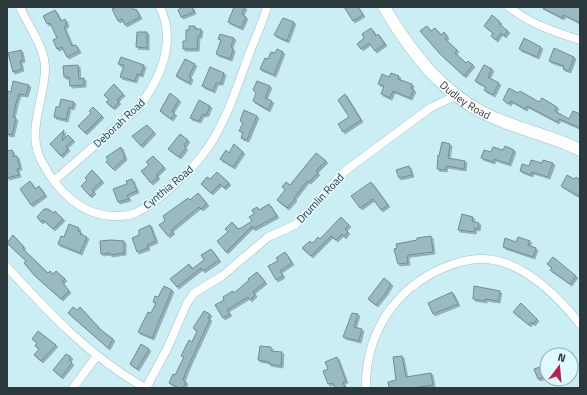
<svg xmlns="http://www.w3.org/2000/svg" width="587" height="395" font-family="'Titillium Web',sans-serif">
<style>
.building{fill:#99bac1;stroke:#6e8d94;filter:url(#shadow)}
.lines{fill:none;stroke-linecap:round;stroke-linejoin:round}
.street-casing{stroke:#a0c1c8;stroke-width:9}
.secondary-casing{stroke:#a0c1c8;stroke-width:13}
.street{stroke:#fff;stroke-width:8}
.secondary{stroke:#fff;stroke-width:12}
.labels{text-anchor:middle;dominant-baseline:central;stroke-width:3.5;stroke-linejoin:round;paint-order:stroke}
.street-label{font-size:11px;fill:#2c393c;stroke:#def9ff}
</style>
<defs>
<filter id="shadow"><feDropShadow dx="2" dy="2" stdDeviation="0" flood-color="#0004"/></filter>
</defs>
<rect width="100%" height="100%" fill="#cbedf4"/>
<!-- building -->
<path class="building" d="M 117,7 L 132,7 L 134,10 L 136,9 L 140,17 L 125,25 L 122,19 L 118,21 L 112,9 Z
M 181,7 L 192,7 L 194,12 L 181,17 L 178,10 L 181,8 Z
M 234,7 L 245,7 L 242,14 L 246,17 L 241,28 L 228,22 Z
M 344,7 L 358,7 L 363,15 L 353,21 Z
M 541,7 L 580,7 L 580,23 L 564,15 L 562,18 Z
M 55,10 L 61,21 L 65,19 L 67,25 L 64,27 L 72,46 L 76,45 L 79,51 L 67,57 L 62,47 L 57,49 L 53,40 L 57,38 L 50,23 L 47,24 L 43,16 Z
M 492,15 L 500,22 L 499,24 L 508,31 L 504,36 L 501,33 L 496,40 L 491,36 L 493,33 L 484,26 Z
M 283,18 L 294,22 L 287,41 L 274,35 Z
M 189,26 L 195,26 L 195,29 L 201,29 L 200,36 L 198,36 L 197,49 L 183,49 L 183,41 L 186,41 L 186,30 L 189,30 Z
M 427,26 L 431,31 L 435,28 L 441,35 L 444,32 L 447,37 L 445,39 L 457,50 L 455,53 L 466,63 L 468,61 L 473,65 L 464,76 L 440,54 L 420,31 Z
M 371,28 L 376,36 L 378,34 L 385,44 L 375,51 L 369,43 L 361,49 L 357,44 L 364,38 L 362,34 Z
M 137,32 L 147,32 L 147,48 L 136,47 Z
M 220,34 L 234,38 L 231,46 L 233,50 L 230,59 L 216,54 L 221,40 L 218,39 Z
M 524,38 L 541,47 L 537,57 L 519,49 Z
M 554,48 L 574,57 L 569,71 L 563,69 L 564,66 L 549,61 Z
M 277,49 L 283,52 L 274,75 L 260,69 L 265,58 L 268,59 L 271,52 L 275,53 Z
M 21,50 L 23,60 L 20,61 L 22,69 L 13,72 L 8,53 Z
M 121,57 L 144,65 L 141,75 L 137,74 L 135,81 L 120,77 L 124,65 L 118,64 Z
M 185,59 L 195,64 L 189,76 L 191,78 L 189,83 L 176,76 Z
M 78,65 L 79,79 L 84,78 L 84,85 L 70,86 L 69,77 L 64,77 L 63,66 Z
M 484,65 L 492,69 L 488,77 L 499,83 L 493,95 L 484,90 L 486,87 L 475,81 Z
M 210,67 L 224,73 L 221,83 L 216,83 L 213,91 L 202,86 Z
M 391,73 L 399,76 L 398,79 L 412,84 L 411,88 L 414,90 L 410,98 L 393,91 L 390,98 L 381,94 L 384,86 L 378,84 L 382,74 L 389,77 Z
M 13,81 L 29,85 L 26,95 L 19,94 L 16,103 L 13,117 L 16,118 L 12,135 L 7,134 L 7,91 L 11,92 Z
M 257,81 L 270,86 L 265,98 L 272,101 L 268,110 L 253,101 L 256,93 L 253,90 Z
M 114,84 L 123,94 L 117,100 L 119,102 L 113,108 L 106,102 L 109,100 L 104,95 Z
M 509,88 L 518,93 L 520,91 L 539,102 L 542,98 L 557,107 L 555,111 L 569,119 L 573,111 L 580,114 L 580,128 L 559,119 L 557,122 L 527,106 L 525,109 L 511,101 L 509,104 L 503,100 Z
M 170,93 L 179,100 L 172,111 L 175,114 L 171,119 L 160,111 Z
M 345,94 L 361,120 L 343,132 L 338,124 L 349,117 L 338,100 Z
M 61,99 L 74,102 L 72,108 L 69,107 L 66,120 L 54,117 L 56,107 L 59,107 Z
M 199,100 L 210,106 L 207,114 L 202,115 L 199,121 L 190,118 Z
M 93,107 L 102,116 L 85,133 L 78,126 L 91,113 L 89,111 Z
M 244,110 L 257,116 L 247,140 L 241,138 L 243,132 L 239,131 L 243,123 L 240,121 Z
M 147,125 L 154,132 L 141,146 L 132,136 Z
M 64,130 L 62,141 L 68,135 L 73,140 L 66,146 L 68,149 L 61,156 L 50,144 Z
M 180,134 L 188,140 L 184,146 L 186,148 L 179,157 L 168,149 Z
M 442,142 L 450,144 L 448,158 L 465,161 L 464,169 L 446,166 L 445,170 L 437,169 L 438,155 L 439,156 Z
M 234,144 L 243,152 L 233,167 L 220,159 L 226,150 L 229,153 Z
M 505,146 L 514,150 L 509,164 L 494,159 L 493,162 L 481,158 L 484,150 L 491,152 L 493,147 L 503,150 Z
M 121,147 L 125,158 L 113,169 L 106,162 L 108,160 L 106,157 Z
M 12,150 L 14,157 L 17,156 L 20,168 L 17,169 L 19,175 L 7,178 L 7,151 Z
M 316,153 L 326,161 L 316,171 L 318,173 L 309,182 L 307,181 L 294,198 L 295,199 L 287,208 L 277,200 L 285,190 L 282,187 L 286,182 L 290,185 Z
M 153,156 L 164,167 L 156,175 L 158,177 L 151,183 L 141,171 L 149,165 L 146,162 Z
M 531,160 L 542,163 L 543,160 L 553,163 L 548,177 L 532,172 L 531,175 L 520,171 L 522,164 L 529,166 Z
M 409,166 L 412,175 L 399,178 L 396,170 Z
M 92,170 L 102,181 L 92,190 L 94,192 L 90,196 L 81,186 L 87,180 L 85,178 Z
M 217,172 L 229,183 L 224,188 L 220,184 L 211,193 L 201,184 L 207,177 L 210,179 Z
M 567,175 L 574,179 L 576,177 L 580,180 L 580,192 L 578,196 L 561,186 Z
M 132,179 L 137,191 L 127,195 L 129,199 L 118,202 L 113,189 L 127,184 L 126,181 Z
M 30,181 L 35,189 L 39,186 L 45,195 L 31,205 L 20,189 Z
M 371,182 L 388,205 L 381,210 L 373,199 L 360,208 L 351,196 Z
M 198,193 L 207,204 L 201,209 L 199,207 L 171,230 L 173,232 L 168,236 L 159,225 L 165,221 L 163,216 L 188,198 L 190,200 Z
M 269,204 L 277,216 L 253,229 L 252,226 L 226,252 L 217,241 L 228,232 L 225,229 L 232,222 L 238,229 L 241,228 L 252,221 L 249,217 L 254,214 L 252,210 L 257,207 L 259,210 Z
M 44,209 L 48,209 L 54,213 L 55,211 L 63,219 L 53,229 L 43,220 L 41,222 L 37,217 Z
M 462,214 L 473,217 L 472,221 L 479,223 L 478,229 L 475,228 L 474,232 L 458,230 Z
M 341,217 L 349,225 L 345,229 L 348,232 L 344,237 L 342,234 L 336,240 L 331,236 L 311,256 L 302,248 L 310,241 L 311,243 L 314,242 L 318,237 L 320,239 Z
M 69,224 L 79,228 L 78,231 L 81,232 L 80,234 L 87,237 L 80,253 L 58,244 L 61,236 L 64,237 Z
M 150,225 L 156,241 L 147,245 L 148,248 L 137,252 L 132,238 L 139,235 L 139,230 Z
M 13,235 L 24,247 L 22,248 L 48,273 L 50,271 L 53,274 L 56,271 L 65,279 L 62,282 L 69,291 L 61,299 L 34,275 L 24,263 L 26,261 L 7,243 Z
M 431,236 L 433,252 L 409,255 L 407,256 L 408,263 L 398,264 L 394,249 L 397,248 L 396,244 L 417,240 L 417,238 Z
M 518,237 L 530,241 L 528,245 L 536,248 L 533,257 L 503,247 L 505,238 L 516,242 Z
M 111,240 L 124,241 L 124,253 L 110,255 L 110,253 L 101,254 L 100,241 Z
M 211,249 L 219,260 L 203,271 L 201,268 L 177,287 L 170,279 L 189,264 L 192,269 L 204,260 L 201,255 Z
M 285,252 L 292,263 L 280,271 L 283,276 L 276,280 L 268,266 L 278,261 L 276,258 Z
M 553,257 L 576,276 L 570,284 L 550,270 L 552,268 L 547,264 Z
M 257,272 L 265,282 L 253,292 L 255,295 L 250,300 L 248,297 L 227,310 L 230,314 L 223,318 L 215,305 L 224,300 L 223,297 L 233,291 L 234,293 L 249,280 L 248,279 Z
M 384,278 L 391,284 L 385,294 L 376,305 L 368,299 Z
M 164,286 L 172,290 L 152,338 L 138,332 L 148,312 L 151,313 L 156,303 L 153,302 L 155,296 L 158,297 Z
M 474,286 L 500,291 L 498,301 L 485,299 L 485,301 L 473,299 Z
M 452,292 L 458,304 L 433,314 L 428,303 Z
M 521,303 L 537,319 L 533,324 L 531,322 L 529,325 L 513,312 Z
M 73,307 L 77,310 L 80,307 L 101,330 L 113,339 L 108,348 L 68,313 Z
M 204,311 L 210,314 L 208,318 L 210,319 L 187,369 L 183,380 L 186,382 L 183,388 L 179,388 L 169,383 L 173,374 L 175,375 L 184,357 L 181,356 L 189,340 L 192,342 L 197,331 L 193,328 Z
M 352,313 L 358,314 L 354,327 L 362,329 L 359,341 L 343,337 Z
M 38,331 L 56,345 L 41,361 L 34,355 L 39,349 L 35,346 L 37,343 L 32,339 Z
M 141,344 L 149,349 L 137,369 L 130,364 Z
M 260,346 L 271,347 L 271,351 L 282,352 L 281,366 L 269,364 L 269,362 L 258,360 Z
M 66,354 L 71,357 L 69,360 L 72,363 L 61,377 L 53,370 Z
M 402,356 L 406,377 L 431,373 L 433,385 L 413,388 L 389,388 L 388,382 L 396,380 L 393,357 Z
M 337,357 L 346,381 L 343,382 L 345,388 L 335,388 L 333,383 L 328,384 L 323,371 L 328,369 L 325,362 Z
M 547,365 L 547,376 L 538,379 L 534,369 Z"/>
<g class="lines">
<!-- street casing -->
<g class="street-casing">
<path id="street" d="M 20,7 C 28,26 45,47 45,68 C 45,99 26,131 41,160 C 56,190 82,217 117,216 C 123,216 130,216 135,213 C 158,203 192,170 207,149 C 226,123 238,83 250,52 C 255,38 263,22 267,7
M 509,7 C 530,24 555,32 580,40
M 55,180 L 138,108 C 160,80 177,42 160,7
M 7,267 C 50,314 89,356 145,388
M 73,388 L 96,357
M 146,388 L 168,347 L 187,303 L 194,293 L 222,276 L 268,237 L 295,225 L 345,171 L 430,108 L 455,96
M 366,388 C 365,335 394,289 443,268 C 461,260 479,256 499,261 C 531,270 560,299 580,324"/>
</g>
<!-- secondary casing -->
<g class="secondary-casing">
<g id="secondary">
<path id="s1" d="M 384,7 C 412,54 445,98 497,119 C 524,131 553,136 580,150"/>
</g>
</g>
<!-- street -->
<use href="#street" class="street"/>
<!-- secondary -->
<use href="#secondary" class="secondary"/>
</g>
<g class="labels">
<!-- street labels -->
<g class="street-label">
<text stroke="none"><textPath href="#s1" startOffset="125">Dudley Road</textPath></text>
<text transform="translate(119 123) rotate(-43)">Deborah Road</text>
<text transform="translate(168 187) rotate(-40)">Cynthia Road</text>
<text transform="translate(320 198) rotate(-47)">Drumlin Road</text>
</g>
</g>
<!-- border -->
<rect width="587" height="395" fill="none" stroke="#2c393c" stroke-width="16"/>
<!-- north arrow -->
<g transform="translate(559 367) rotate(16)"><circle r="19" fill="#def9ff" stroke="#97acb1"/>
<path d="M0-3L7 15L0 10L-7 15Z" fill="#b4234f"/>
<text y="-6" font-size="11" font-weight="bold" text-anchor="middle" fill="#2c393c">N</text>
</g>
</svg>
